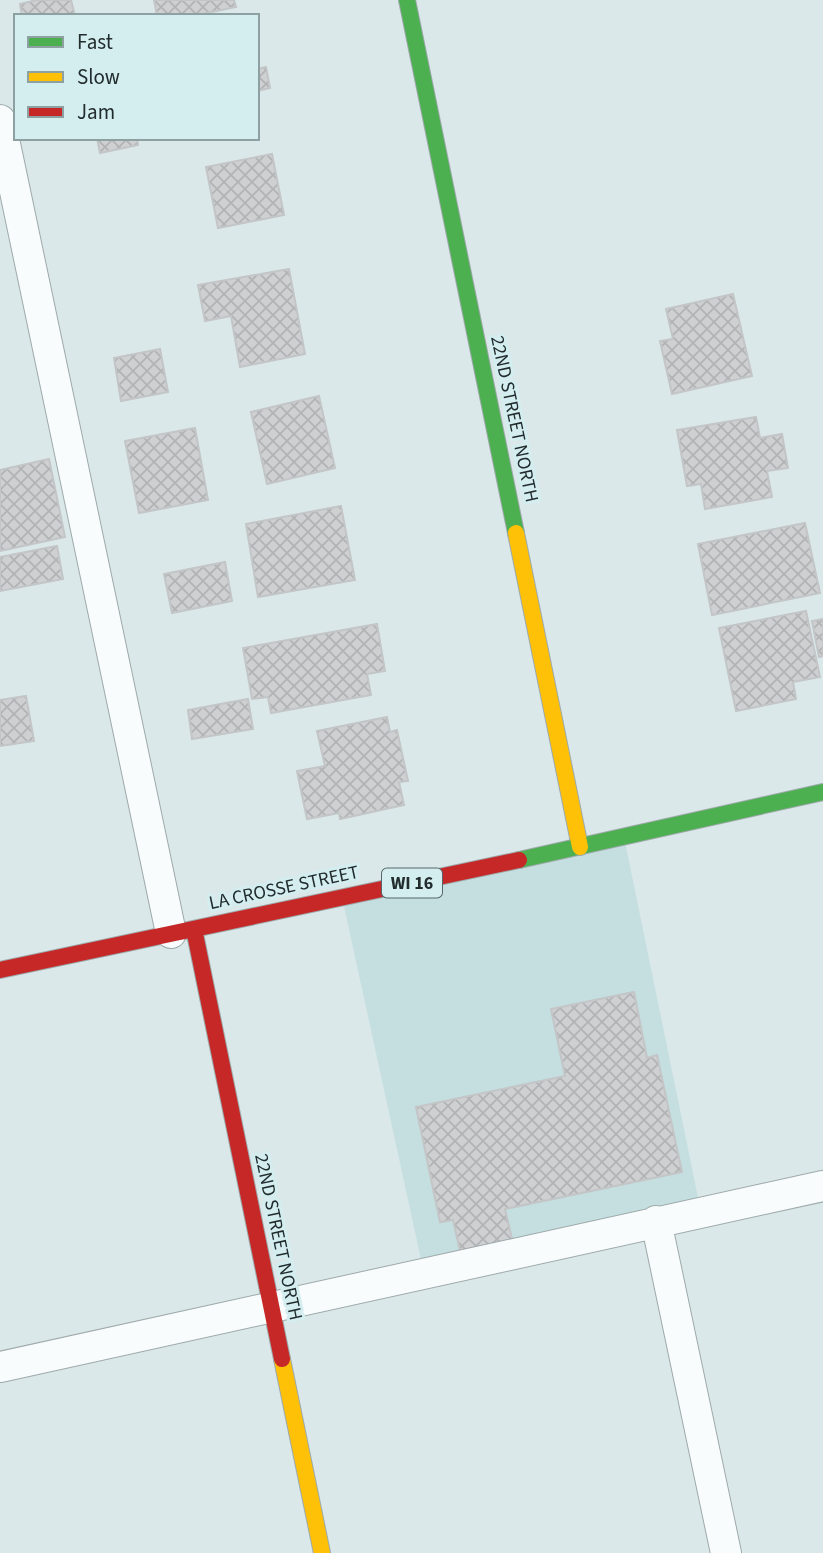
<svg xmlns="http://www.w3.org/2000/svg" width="823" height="1553" font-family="'Source Sans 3',sans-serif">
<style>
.built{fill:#c5dee0}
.building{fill:url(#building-cross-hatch);stroke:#c3c5c6;stroke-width:2}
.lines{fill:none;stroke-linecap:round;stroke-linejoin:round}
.lane-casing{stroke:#9ea9aa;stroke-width:32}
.fast-casing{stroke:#9ea9aa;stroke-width:18}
.slow-casing{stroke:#9ea9aa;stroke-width:18}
.jam-casing{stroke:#9ea9aa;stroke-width:18}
.lane{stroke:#f9fcfc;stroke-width:30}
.fast{stroke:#4caf50;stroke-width:16}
.slow{stroke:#ffc107;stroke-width:16}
.jam{stroke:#c62828;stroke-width:16}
.labels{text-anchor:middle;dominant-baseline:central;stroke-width:6;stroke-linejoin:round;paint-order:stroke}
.shield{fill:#d4eef0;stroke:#576668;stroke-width:2}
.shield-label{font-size:18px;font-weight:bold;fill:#222c2d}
.street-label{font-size:19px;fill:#222c2d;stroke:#d4eef0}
</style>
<defs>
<pattern id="building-cross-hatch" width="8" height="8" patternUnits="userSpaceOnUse" patternTransform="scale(1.75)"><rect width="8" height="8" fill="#ced0d1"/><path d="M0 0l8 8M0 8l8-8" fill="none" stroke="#b1b3b4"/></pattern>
</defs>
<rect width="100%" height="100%" fill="#dae8ea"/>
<!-- built -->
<path class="built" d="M 624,837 L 701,1212 L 424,1273 L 342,897 Z"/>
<!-- building -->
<path class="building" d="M 37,0 L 71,0 L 75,16 L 22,16 L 20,4 Z
M 154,0 L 234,0 L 236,7 L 192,16 L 157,16 Z
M 266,67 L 270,88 L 257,91 L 257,69 Z
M 97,138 L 137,138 L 138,145 L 100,153 Z
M 272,154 L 284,215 L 218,228 L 206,167 Z
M 289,269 L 305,354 L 240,367 L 231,316 L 205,321 L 198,285 Z
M 733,294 L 752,376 L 672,394 L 660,341 L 673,339 L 666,309 Z
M 160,349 L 168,392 L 121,401 L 114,358 Z
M 319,396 L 335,468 L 267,484 L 251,412 Z
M 756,417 L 760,438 L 782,434 L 788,468 L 767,471 L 772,497 L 705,509 L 701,484 L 687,486 L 677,430 Z
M 195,428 L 208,500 L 139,513 L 125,441 Z
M 49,459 L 65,537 L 0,551 L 0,470 Z
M 341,506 L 355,580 L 258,597 L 246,524 Z
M 805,523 L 820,593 L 712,615 L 698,544 Z
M 57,546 L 63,579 L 0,591 L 0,557 Z
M 225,562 L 232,601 L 172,613 L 164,574 Z
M 806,611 L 820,677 L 793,682 L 796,699 L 736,711 L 719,628 Z
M 823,619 L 823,656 L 819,657 L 812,621 Z
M 377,624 L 385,671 L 367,674 L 371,695 L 271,713 L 268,697 L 252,699 L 243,648 Z
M 26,696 L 34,741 L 0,746 L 0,700 Z
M 248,699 L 253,729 L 192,739 L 188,710 Z
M 387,717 L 390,732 L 397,730 L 408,781 L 399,782 L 404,805 L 340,819 L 339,813 L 307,819 L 297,771 L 325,766 L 317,731 Z
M 634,992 L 647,1058 L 657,1055 L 682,1172 L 505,1209 L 513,1243 L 461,1255 L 453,1220 L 440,1222 L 416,1107 L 565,1076 L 551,1009 Z"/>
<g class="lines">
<!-- lane casing -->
<g class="lane-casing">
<path id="lane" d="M 0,120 L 171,933
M 656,1221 L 726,1553
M 0,1367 L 823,1186"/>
</g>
<!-- fast casing -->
<g class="fast-casing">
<path id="fast" d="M 407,0 L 516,533
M 519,860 L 823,792"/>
</g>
<!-- slow casing -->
<g class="slow-casing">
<path id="slow" d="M 516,533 L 580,847
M 282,1359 L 322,1553"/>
</g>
<!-- jam casing -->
<g class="jam-casing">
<path id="jam" d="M 194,929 L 282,1359
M 0,970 L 519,860"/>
</g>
<!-- lane -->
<use href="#lane" class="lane"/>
<!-- fast -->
<use href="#fast" class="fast"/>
<!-- slow -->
<use href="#slow" class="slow"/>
<!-- jam -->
<use href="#jam" class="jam"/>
</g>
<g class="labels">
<!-- shield labels -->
<rect class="shield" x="382" y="868.5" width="60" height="29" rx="5"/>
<g class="shield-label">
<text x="412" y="883">WI 16</text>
</g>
<!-- street labels -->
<g class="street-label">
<text transform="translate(514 419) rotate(78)">22ND STREET NORTH</text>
<text transform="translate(284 888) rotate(-12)">LA CROSSE STREET</text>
<text transform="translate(278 1237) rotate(78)">22ND STREET NORTH</text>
</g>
</g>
<!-- legend -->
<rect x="14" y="14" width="245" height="126" fill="#d4eef0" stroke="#8da0a2" stroke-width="2"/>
<rect x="28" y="37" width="35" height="10" fill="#4caf50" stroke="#8da0a2" stroke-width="2"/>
<text x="77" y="49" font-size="21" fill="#222c2d">Fast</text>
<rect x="28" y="72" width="35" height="10" fill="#ffc107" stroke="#8da0a2" stroke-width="2"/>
<text x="77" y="84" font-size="21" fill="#222c2d">Slow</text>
<rect x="28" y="107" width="35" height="10" fill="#c62828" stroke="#8da0a2" stroke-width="2"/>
<text x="77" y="119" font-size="21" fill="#222c2d">Jam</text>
</svg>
